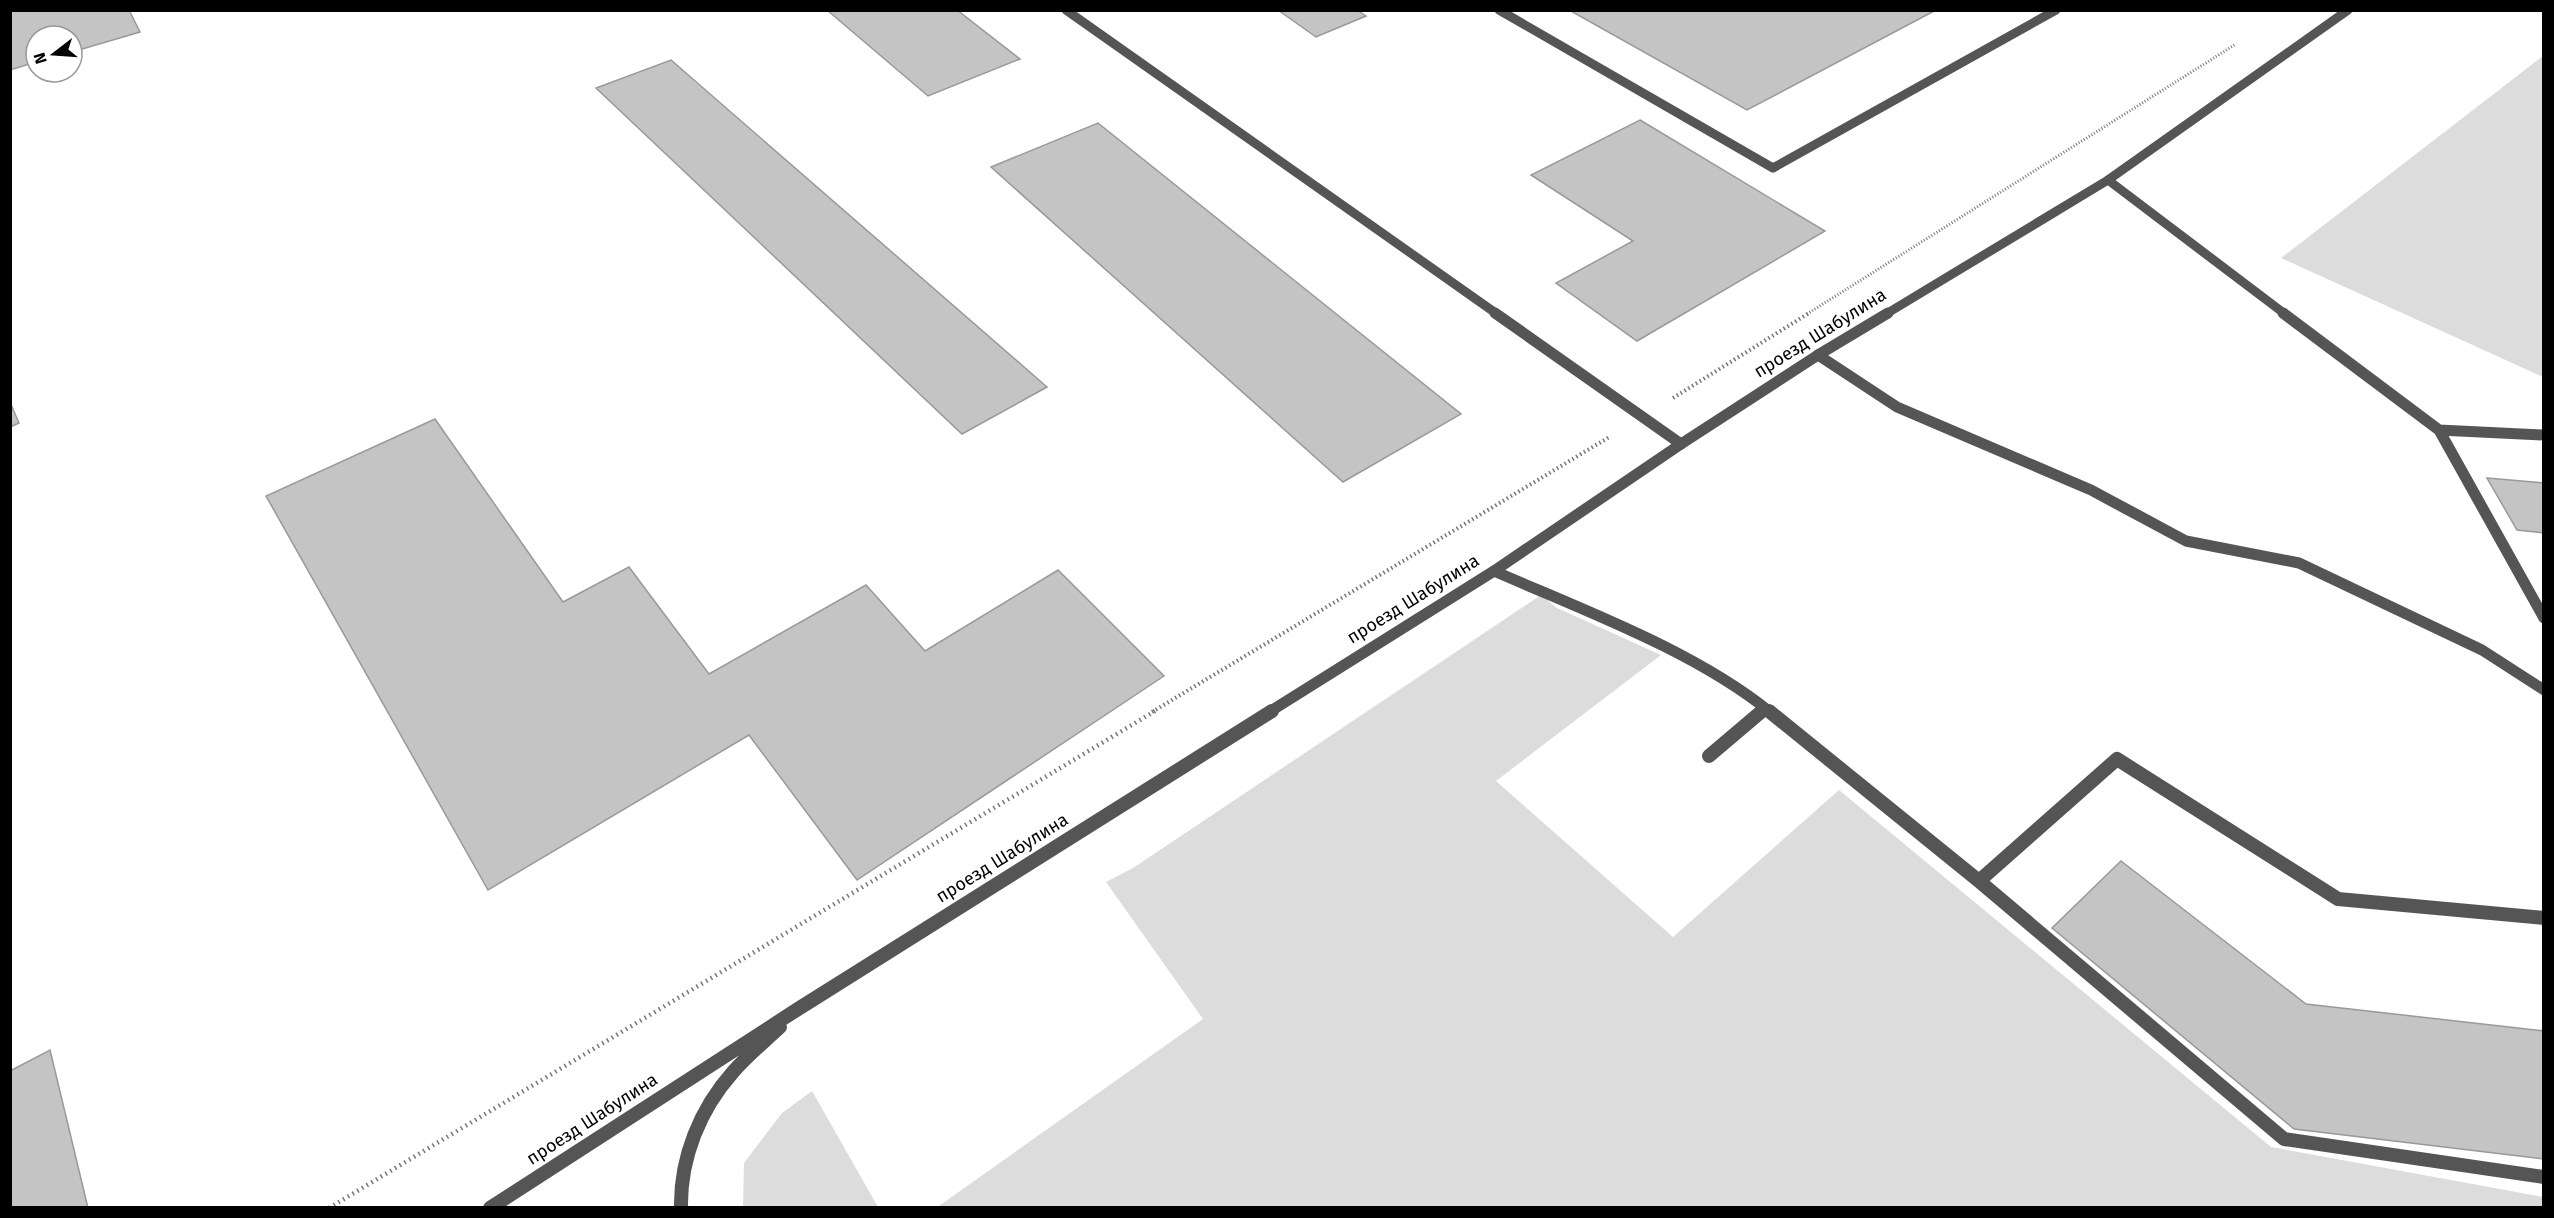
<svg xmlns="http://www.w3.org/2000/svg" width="2554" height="1218" font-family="'Fira Sans',sans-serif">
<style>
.green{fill:#dcdcdc}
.building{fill:#c4c4c4;stroke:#999;stroke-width:1.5}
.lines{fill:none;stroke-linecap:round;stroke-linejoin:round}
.path-far2{stroke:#777;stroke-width:3;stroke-dasharray:1 2;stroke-linecap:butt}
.path-far1{stroke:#777;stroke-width:4;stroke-dasharray:1.5 3;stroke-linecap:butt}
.path{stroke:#777;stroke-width:4.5;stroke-dasharray:1.5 4;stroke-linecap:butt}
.service-far2{stroke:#555;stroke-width:9}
.service-far1{stroke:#555;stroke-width:11}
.service{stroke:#555;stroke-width:14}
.tertiary-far2{stroke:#555;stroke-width:9}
.tertiary-far1{stroke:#555;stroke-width:11}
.tertiary{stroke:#555;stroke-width:14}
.labels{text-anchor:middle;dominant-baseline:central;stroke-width:4.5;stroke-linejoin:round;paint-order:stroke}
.street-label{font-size:18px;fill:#000;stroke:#fff}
</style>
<rect width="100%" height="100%" fill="#fff"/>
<!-- green -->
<path class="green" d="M 2543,56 L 2543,377 L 2281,258 Z
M 1541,595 L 1557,608 L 1661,655 L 1496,781 L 1673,937 L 1839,790 L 2271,1147 L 2544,1197 L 2543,1208 L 936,1208 L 1203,1019 L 1106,882 L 1133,868 Z
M 812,1091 L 878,1207 L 743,1207 L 744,1163 L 782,1113 Z"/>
<!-- building -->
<path class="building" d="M 10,10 L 129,10 L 140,32 L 72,52 L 72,36 L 36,36 L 36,62 L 10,70 Z
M 827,10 L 957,10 L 1020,59 L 928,96 Z
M 1278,10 L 1357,10 L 1366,16 L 1316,37 Z
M 1569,10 L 1936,10 L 1747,110 Z
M 671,60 L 1047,387 L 962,434 L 596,88 Z
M 1640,120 L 1825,231 L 1637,341 L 1556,283 L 1633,241 L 1531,175 Z
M 1098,123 L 1461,414 L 1343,482 L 991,167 Z
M 10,402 L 19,423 L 10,427 Z
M 435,419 L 563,602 L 629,567 L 709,674 L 866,585 L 925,651 L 1058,570 L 1164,676 L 857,880 L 749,735 L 488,890 L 266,496 Z
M 2487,478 L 2544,483 L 2544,533 L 2517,530 Z
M 2121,861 L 2306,1004 L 2544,1031 L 2544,1159 L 2294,1129 L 2052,928 Z
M 50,1050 L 88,1208 L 10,1208 L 10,1071 Z"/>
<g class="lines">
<!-- path-far2 -->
<path class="path-far2" d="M 1807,314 L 2236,44"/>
<!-- path-far1 -->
<path class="path-far1" d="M 1673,398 L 1809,313
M 1152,712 L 1611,436"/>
<!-- path -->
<path class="path" d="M 329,1208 L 1155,711"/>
<!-- service-far2 -->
<path class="service-far2" d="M 1066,10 L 1497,314
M 1499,10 L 1773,168 L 2056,10
M 2108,180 L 2285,314"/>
<!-- service-far1 -->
<path class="service-far1" d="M 1495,313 L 1681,444
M 2283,313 L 2439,430 L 2544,435
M 1818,355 L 1897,407 L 2091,490 L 2186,541 L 2299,563 L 2482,650 L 2544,690
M 2439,430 L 2544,618
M 1494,571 C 1583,610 1695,651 1770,712
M 1760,712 L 1765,708"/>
<!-- service -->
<path class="service" d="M 1769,711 L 1979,881 L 2284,1139 L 2544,1177
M 1709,756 L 1762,711
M 1979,881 L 2117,759 L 2338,899 L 2544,918"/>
<!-- tertiary-far2 -->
<path class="tertiary-far2" d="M 1886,314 L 2108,180 L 2348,10"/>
<!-- tertiary-far1 -->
<path class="tertiary-far1" d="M 1269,712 L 1494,571 L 1681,444 L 1818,355 L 1888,313"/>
<!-- tertiary -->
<path class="tertiary" d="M 490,1208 L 798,1009 L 1272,711
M 681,1208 C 680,1158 700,1109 733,1072 C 747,1056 764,1042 780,1027"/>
</g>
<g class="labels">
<!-- street labels -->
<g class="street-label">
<text transform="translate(1820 333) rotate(-32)">проезд Шабулина</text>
<text transform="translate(1413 599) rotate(-32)">проезд Шабулина</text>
<text transform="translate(1002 858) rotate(-32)">проезд Шабулина</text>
<text transform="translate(592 1119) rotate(-33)">проезд Шабулина</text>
</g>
</g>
<!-- border -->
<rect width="2554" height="1218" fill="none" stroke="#000000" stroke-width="24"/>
<!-- north arrow -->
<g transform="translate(54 54) rotate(253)"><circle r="28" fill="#ffffff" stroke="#999999" stroke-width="1.5"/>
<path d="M0-4.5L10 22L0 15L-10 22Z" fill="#000000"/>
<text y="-9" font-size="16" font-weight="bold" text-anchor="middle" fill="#000000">N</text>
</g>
</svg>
